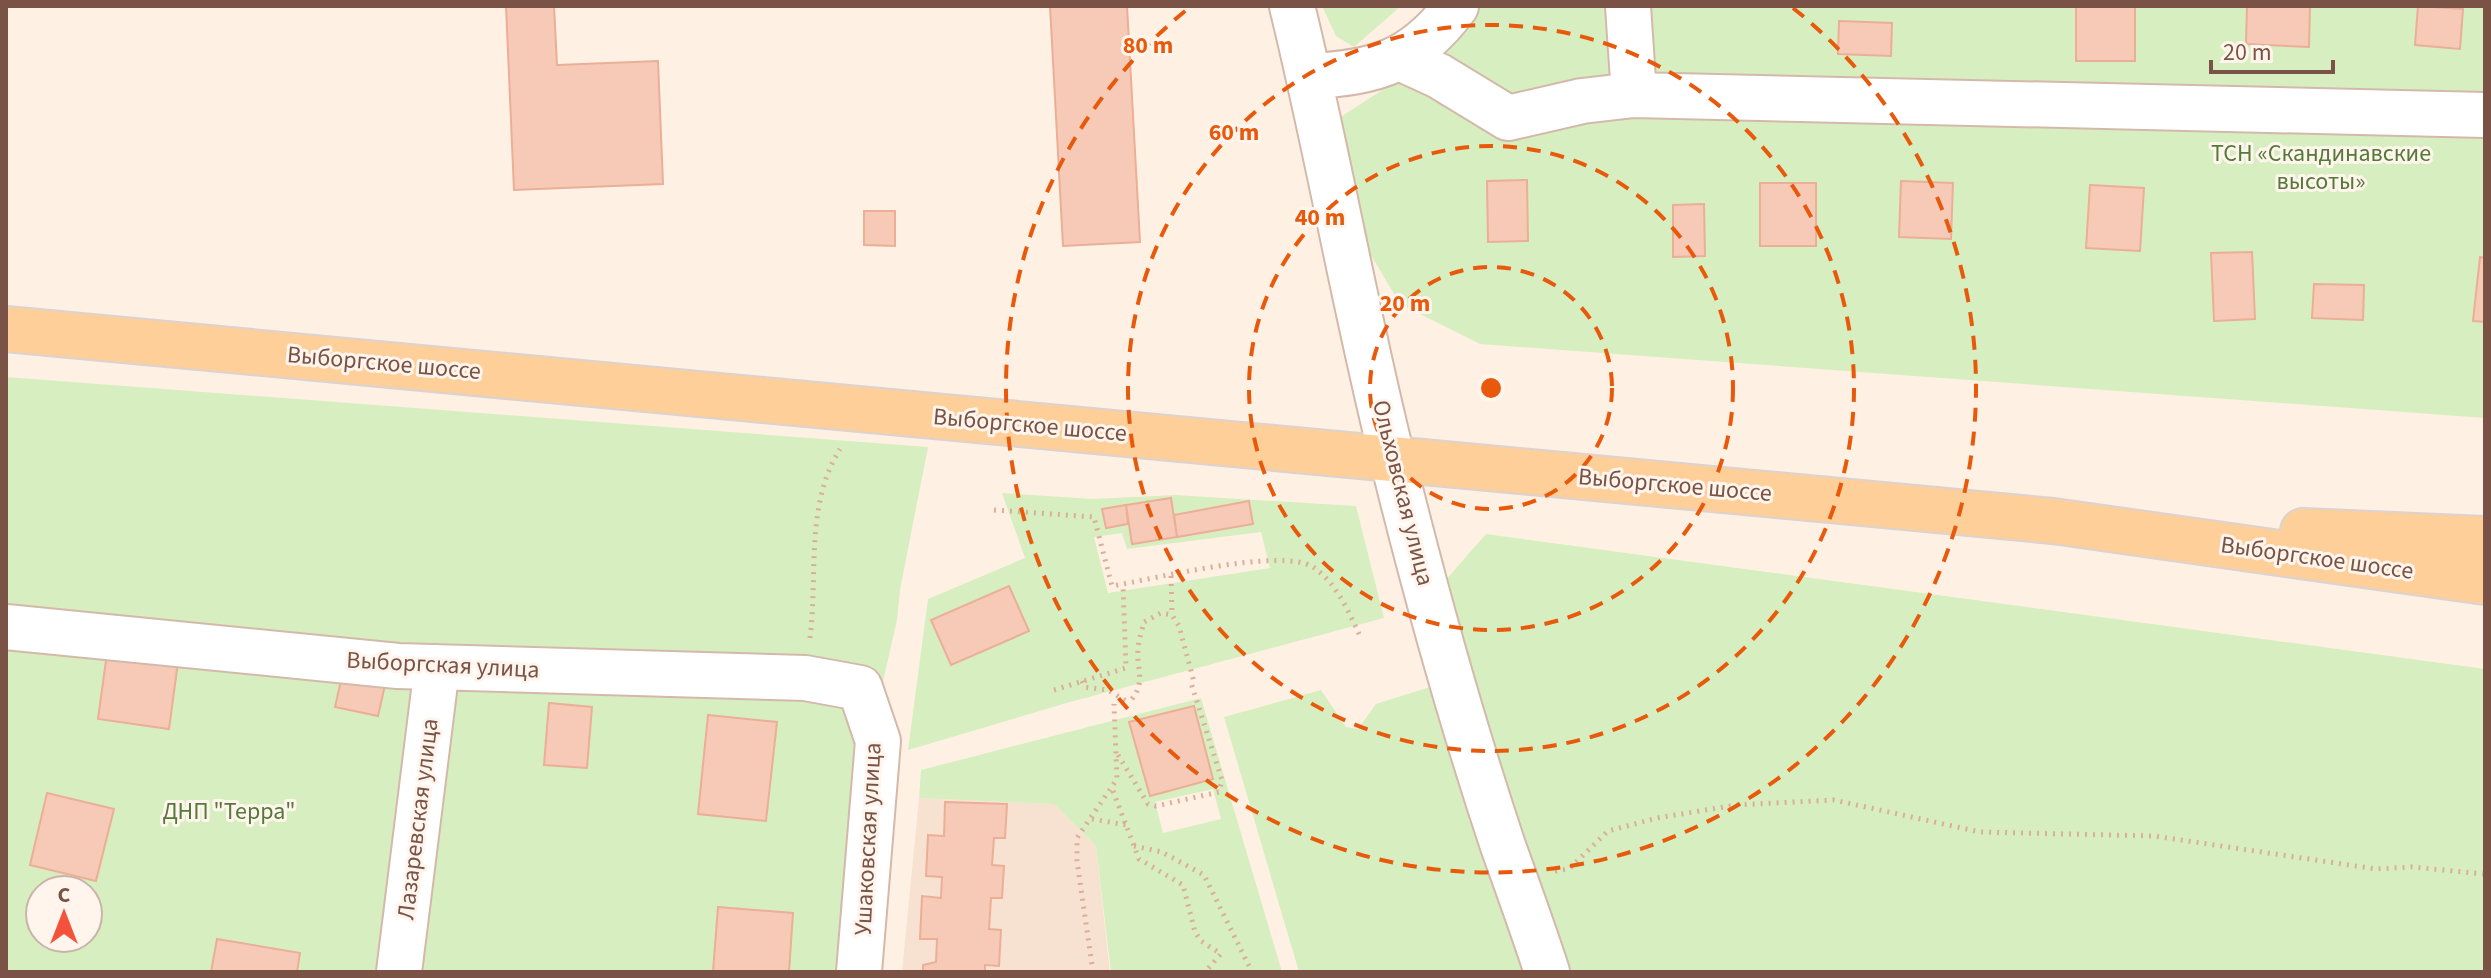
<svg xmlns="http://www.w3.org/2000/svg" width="2491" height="978" font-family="'Source Sans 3',sans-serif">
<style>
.residential{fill:#f7e2d1}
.green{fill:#d7eec0;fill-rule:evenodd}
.building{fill:#f7cab8;stroke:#ebae97;stroke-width:2}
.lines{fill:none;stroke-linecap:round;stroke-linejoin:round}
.minor-casing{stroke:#d4b9ab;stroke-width:48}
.major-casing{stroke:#dcd2cf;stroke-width:48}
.path{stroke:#dcad9b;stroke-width:5;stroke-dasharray:2 6;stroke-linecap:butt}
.minor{stroke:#fff;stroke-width:44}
.major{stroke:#ffcf9a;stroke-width:44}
.ring{fill:none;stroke:#e8590c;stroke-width:4;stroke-dasharray:14 10}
.labels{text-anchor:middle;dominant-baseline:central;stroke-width:6;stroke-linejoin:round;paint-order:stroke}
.park-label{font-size:24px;fill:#547a3b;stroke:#fff5ec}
.street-label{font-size:24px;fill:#7a5346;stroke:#fff5ec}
.centre{fill:#e8590c;stroke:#fff5ec;stroke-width:4}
.ring-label{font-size:24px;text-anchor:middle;font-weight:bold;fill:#e8590c;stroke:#fff5ec;stroke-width:6;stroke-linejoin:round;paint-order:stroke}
</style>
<rect width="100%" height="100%" fill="#fef1e3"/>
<!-- residential -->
<path class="residential" d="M 919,798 L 1054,804 L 1096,846 L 1110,972 L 902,972 Z"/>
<!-- green -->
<path class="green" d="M 1322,6 L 1401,6 L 1354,47 L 1336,36 Z
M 1475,6 L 2485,6 L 2485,418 L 1480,344 L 1400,304 L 1359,235 L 1337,144 L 1342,116 L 1432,58 Z
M 6,377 L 928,447 L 900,590 L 897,620 L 873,725 L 859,972 L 6,972 ZM 40,890 L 88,890 L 88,938 L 40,938 Z
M 1002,493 L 1093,499 L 1175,495 L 1356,506 L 1384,618 L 1070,702 L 908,750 L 928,599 L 1025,558 ZM 1261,532 L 1270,568 L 1108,593 L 1094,537 L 1122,533 L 1127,549 Z
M 1486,534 L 2485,669 L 2485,972 L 1299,972 L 1224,717 L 1321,690 L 1346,727 L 1358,729 L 1376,704 L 1452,680 L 1429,599 Z
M 1201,698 L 1282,972 L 1111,972 L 1096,846 L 1054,804 L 919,798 L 921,770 ZM 1213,789 L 1221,819 L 1163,833 L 1155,802 Z"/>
<!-- building -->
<path class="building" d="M 506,6 L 554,6 L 557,65 L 658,61 L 663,184 L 514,190 Z
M 1050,6 L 1127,6 L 1140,242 L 1063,246 Z
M 2076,6 L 2135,6 L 2135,61 L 2076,61 Z
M 2247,6 L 2310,6 L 2309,47 L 2246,44 Z
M 2418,6 L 2463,9 L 2460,49 L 2415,45 Z
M 1839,21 L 1892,23 L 1891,56 L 1838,54 Z
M 1527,180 L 1528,241 L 1488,242 L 1487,181 Z
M 1901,181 L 1953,183 L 1951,239 L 1899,237 Z
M 1760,183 L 1816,183 L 1816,246 L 1760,246 Z
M 2090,185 L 2144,188 L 2140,251 L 2086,248 Z
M 1704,204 L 1705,256 L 1673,257 L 1673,205 Z
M 864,211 L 895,211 L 895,246 L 864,245 Z
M 2252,252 L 2255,319 L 2214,321 L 2211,253 Z
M 2480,257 L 2485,258 L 2485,322 L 2473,321 Z
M 2314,284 L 2364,285 L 2363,320 L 2312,318 Z
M 1171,498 L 1177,537 L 1132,544 L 1126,505 Z
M 1249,501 L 1253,524 L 1177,537 L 1174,515 Z
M 1126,505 L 1128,524 L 1106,528 L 1102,509 Z
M 1009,586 L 1029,631 L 951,665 L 931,620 Z
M 107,653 L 178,662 L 169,729 L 98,719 Z
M 344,667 L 387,676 L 378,716 L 335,707 Z
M 549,703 L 592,707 L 587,768 L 544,765 Z
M 1194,706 L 1213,779 L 1150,796 L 1129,722 Z
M 708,715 L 777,722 L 766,821 L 698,814 Z
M 47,793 L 114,809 L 96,881 L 30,865 Z
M 945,802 L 1007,804 L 1005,838 L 994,838 L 992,865 L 1004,866 L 1002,898 L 991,898 L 989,929 L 1001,930 L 999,966 L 985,965 L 985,972 L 923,972 L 923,965 L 936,962 L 937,939 L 920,939 L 922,896 L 941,898 L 942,877 L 926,876 L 928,835 L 944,836 Z
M 718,907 L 793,913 L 789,972 L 713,972 Z
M 217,939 L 300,953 L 297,972 L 211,972 Z"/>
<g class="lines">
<!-- minor casing -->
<g class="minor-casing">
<path id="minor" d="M 1292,6 C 1329,157 1355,310 1393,461 C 1425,591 1461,720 1503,846 C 1518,888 1533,929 1547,972
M 1628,6 L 1634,95
M 1402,59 L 1439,76 L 1508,118 L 1582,101 L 1634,95 L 2485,115
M 1309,76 C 1377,73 1415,61 1456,6
M 6,627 L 398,666 L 805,678 L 860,688 L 878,741 L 859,972
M 399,972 L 437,667"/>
</g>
<!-- major casing -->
<g class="major-casing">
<path id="major" d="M 6,329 L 2053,521 L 2485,582
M 2303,531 L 2485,539"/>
</g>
<!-- path -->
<path class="path" d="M 994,510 L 1094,517 L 1112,586 C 1154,579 1281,547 1313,567 C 1337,583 1349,613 1361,638
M 1171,576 L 1172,615
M 810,638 C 818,575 805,505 840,449
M 1082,681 L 1085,687 L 1108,690 L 1126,701
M 1054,690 L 1126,668 L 1123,584
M 1132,699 C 1146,681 1136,668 1138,648 C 1139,639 1142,630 1144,622 L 1161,613 L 1172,615 L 1179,626 L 1194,682
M 1118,755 L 1148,804 L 1156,806 L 1219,792 L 1222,780 L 1191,683
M 1113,791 L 1139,859 L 1183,885 L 1195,932 L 1201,941 L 1221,954 L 1205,972
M 1092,819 L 1126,825
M 1134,846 L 1162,852 L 1204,875 L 1252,972
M 1555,871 L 1569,869 L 1608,831 L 1657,818 L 1736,805 L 1834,800 L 1980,832 L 2154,836 L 2376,869 L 2412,867 L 2485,874
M 1093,972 L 1077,861 L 1077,838 L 1117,779 L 1114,704"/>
<!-- minor -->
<use href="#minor" class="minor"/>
<!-- major -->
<use href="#major" class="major"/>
</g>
<!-- distance rings -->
<g class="ring">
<circle cx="1491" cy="388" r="121"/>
<circle cx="1491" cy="388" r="242"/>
<circle cx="1491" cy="388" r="363"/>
<path d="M1793 8A485 485 0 1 1 1189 8"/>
</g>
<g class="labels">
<!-- park labels -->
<g class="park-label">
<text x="2321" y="153">ТСН «Скандинавские<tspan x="2321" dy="28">высоты»</tspan></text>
<text x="229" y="811">ДНП "Терра"</text>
</g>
<!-- street labels -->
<g class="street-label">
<text transform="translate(384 363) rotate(5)">Выборгское шоссе</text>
<text transform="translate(1030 425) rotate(5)">Выборгское шоссе</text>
<text transform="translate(1675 485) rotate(5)">Выборгское шоссе</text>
<text transform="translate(1403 493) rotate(76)">Ольховская улица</text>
<text transform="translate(2317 558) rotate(8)">Выборгское шоссе</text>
<text transform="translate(443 665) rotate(3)">Выборгская улица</text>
<text transform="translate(418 819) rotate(-83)">Лазаревская улица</text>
<text transform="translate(868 839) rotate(-87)">Ушаковская улица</text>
</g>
</g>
<circle cx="1491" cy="388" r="12" class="centre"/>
<g class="ring-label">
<text x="1148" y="53">80 m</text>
<text x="1234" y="140">60 m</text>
<text x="1320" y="225">40 m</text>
<text x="1405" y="311">20 m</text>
</g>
<!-- border -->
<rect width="2491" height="978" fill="none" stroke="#7a5346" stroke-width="16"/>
<!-- north arrow -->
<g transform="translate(64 914)"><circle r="38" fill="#fff5ec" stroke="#cab4aa" stroke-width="2"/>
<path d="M0-6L14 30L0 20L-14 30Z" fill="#f5523c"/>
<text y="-12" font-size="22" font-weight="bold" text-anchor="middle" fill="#7a5346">С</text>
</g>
<!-- scale -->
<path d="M2211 60v12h122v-12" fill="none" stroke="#7a5346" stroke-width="4"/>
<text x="2223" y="60" font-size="24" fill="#7a5346" stroke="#fff5ec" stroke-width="6" paint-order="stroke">20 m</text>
</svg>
